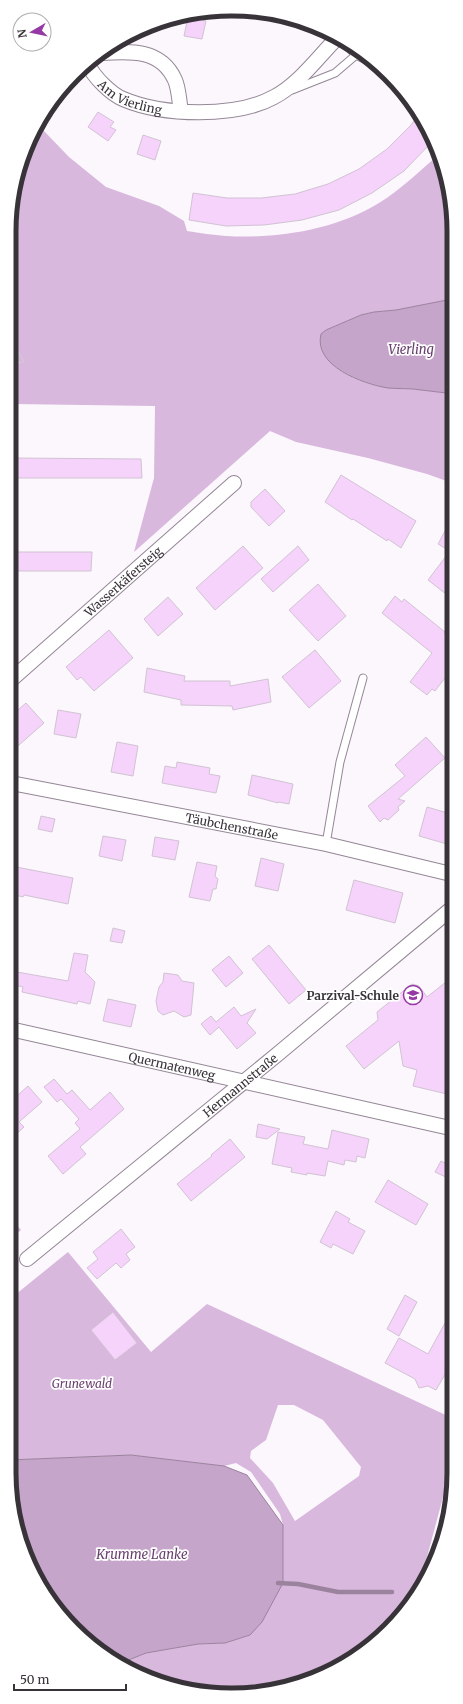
<svg xmlns="http://www.w3.org/2000/svg" width="463" height="1704" font-family="Merriweather,serif">
<style>
.green{fill:#d2bdd5}
.forest{fill:#d8b8dd;fill-rule:evenodd}
.water{fill:#c5a5ca;stroke:#9b839e}
.lines{fill:none;stroke-linecap:round;stroke-linejoin:round}
.stream{stroke:#9b839e;stroke-width:4.5}
.building{fill:#f5d3fa;stroke:#d1c3d3}
.lane-casing{stroke:#948796;stroke-width:9}
.street-casing{stroke:#948796;stroke-width:16}
.lane{stroke:#fff;stroke-width:7}
.street{stroke:#fff;stroke-width:14}
.labels{text-anchor:middle;dominant-baseline:central;stroke-width:3.5;stroke-linejoin:round;paint-order:stroke}
.street-label{font-size:12px;fill:#383339;stroke:#fff}
.poi-label{font-size:12px;font-weight:bold;fill:#383339;stroke:#fff;text-anchor:end}
.park-label{font-size:12px;font-style:italic;fill:#693e6f;stroke:#fff}
.water-label{font-size:13px;font-style:italic;fill:#683e6f;stroke:#fff}
.rim{fill:none;stroke:#383339;stroke-width:5}
</style>
<rect width="100%" height="100%" fill="#fcf6fd"/>
<!-- green -->
<path class="green" d="M 13,341 L 24,362 L 13,363 Z"/>
<!-- forest -->
<path class="forest" d="M 40,124 L 44,131 L 69,157 L 106,187 L 159,206 L 184,221 L 187,231 C 200,233 213,235 226,236 C 277,239 335,230 379,203 C 400,190 419,172 438,155 L 452,203 L 452,299 L 396,310 L 374,312 L 361,315 L 326,330 C 319,335 319,341 323,348 C 325,353 327,358 330,362 C 343,376 369,385 388,388 C 399,389 410,388 421,390 C 432,391 441,393 452,393 L 452,483 L 427,474 L 368,458 L 296,442 L 270,431 L 134,552 L 154,478 L 155,406 L 13,404 L 13,363 L 24,362 L 13,341 L 13,188 Z
M 10,1217 L 21,1230 L 10,1240 Z
M 68,1252 L 151,1352 L 207,1304 L 450,1417 L 450,1471 L 423,1572 L 428,1573 L 424,1584 L 367,1649 L 289,1687 L 217,1695 L 133,1672 L 121,1663 L 146,1653 L 198,1644 L 225,1643 L 250,1635 L 283,1525 L 280,1514 L 251,1472 L 236,1463 L 224,1466 L 131,1455 L 9,1460 L 10,1299 ZM 278,1405 L 294,1405 L 323,1420 L 361,1467 L 359,1476 L 295,1521 L 273,1483 L 250,1458 L 251,1451 L 266,1440 Z"/>
<!-- water -->
<path class="water" d="M 452,299 L 452,393 C 441,393 432,391 421,390 C 410,388 399,389 388,388 C 363,384 313,366 321,334 L 326,330 L 361,315 L 374,312 L 396,310 Z
M 131,1455 L 224,1466 L 247,1475 L 283,1525 L 283,1583 L 262,1622 L 250,1635 L 225,1643 L 198,1644 L 146,1653 L 121,1663 L 64,1619 L 26,1557 L 9,1473 L 9,1460 Z"/>
<g class="lines">
<!-- stream -->
<path class="stream" d="M 278,1583 L 298,1584 L 338,1592 L 392,1592"/>
</g>
<!-- building -->
<path class="building" d="M 188,17 L 206,21 L 202,39 L 184,36 Z
M 98,112 L 114,122 L 110,127 L 116,130 L 108,141 L 88,127 Z
M 419,114 L 431,133 L 433,140 L 430,144 L 404,171 L 372,193 L 339,210 L 302,220 L 264,225 L 226,226 L 189,220 L 193,193 L 227,198 L 261,198 L 295,194 L 328,184 L 359,169 L 387,149 L 411,125 Z
M 143,135 L 161,141 L 155,160 L 137,154 Z
M 12,458 L 141,459 L 142,478 L 12,478 Z
M 341,475 L 416,521 L 401,548 L 388,539 L 387,541 L 353,519 L 352,520 L 325,502 Z
M 265,489 L 285,511 L 269,526 L 251,507 L 251,502 Z
M 452,518 L 452,541 L 451,598 L 428,580 L 450,551 L 438,544 Z
M 243,546 L 263,568 L 215,610 L 196,588 Z
M 298,546 L 309,560 L 273,592 L 261,579 Z
M 12,552 L 92,552 L 91,571 L 12,571 Z
M 318,584 L 346,616 L 318,641 L 289,610 Z
M 395,596 L 402,602 L 404,599 L 445,632 L 444,633 L 449,637 L 451,670 L 435,691 L 432,689 L 427,695 L 410,682 L 432,653 L 382,613 Z
M 168,597 L 183,614 L 158,636 L 144,619 Z
M 109,630 L 133,658 L 94,691 L 81,677 L 77,680 L 66,667 Z
M 315,650 L 341,681 L 309,708 L 282,677 Z
M 147,668 L 185,676 L 184,681 L 230,681 L 230,686 L 268,679 L 271,702 L 233,710 L 232,706 L 181,705 L 181,700 L 144,692 Z
M 26,703 L 44,723 L 11,752 L 11,716 Z
M 58,710 L 81,714 L 76,738 L 54,734 Z
M 426,737 L 445,758 L 398,799 L 405,801 L 398,807 L 399,810 L 388,820 L 384,818 L 380,822 L 368,806 L 405,776 L 395,765 Z
M 117,742 L 138,746 L 133,776 L 111,772 Z
M 177,762 L 210,768 L 209,774 L 220,776 L 216,793 L 162,783 L 165,766 L 176,768 Z
M 252,775 L 293,784 L 289,804 L 278,802 L 278,803 L 248,795 Z
M 427,807 L 451,814 L 451,829 L 447,844 L 419,836 Z
M 41,816 L 55,819 L 52,832 L 38,829 Z
M 103,836 L 126,840 L 122,861 L 99,856 Z
M 155,837 L 179,841 L 175,860 L 152,856 Z
M 261,858 L 284,864 L 278,891 L 255,886 Z
M 197,862 L 217,866 L 215,876 L 218,879 L 216,889 L 213,889 L 210,901 L 189,897 Z
M 11,866 L 73,878 L 68,904 L 24,895 L 23,897 L 11,894 Z
M 354,880 L 403,893 L 395,923 L 346,910 Z
M 113,928 L 125,931 L 122,943 L 110,941 Z
M 269,945 L 306,990 L 289,1004 L 252,959 Z
M 74,953 L 88,955 L 85,972 L 95,982 L 90,1004 L 78,1001 L 77,1004 L 22,992 L 23,987 L 15,985 L 17,972 L 68,981 Z
M 229,956 L 243,973 L 226,987 L 212,970 Z
M 164,973 L 178,975 L 182,981 L 194,983 L 191,1015 L 184,1017 L 174,1011 L 163,1015 L 158,1011 L 156,1001 L 159,987 L 163,982 Z
M 451,978 L 451,1095 L 413,1086 L 417,1070 L 403,1066 L 399,1041 L 364,1069 L 346,1046 L 378,1020 L 377,1012 L 412,984 L 419,986 L 427,997 Z
M 108,999 L 136,1005 L 131,1027 L 103,1021 Z
M 234,1007 L 241,1016 L 256,1009 L 247,1023 L 256,1033 L 237,1049 L 219,1027 L 210,1035 L 201,1024 L 211,1016 L 216,1022 Z
M 54,1079 L 67,1094 L 72,1090 L 90,1110 L 110,1092 L 124,1109 L 80,1147 L 86,1154 L 63,1174 L 48,1156 L 80,1129 L 75,1123 L 79,1119 L 61,1099 L 57,1102 L 44,1087 Z
M 28,1086 L 42,1102 L 19,1122 L 24,1127 L 10,1140 L 10,1102 Z
M 258,1124 L 280,1129 L 267,1139 L 256,1137 Z
M 332,1130 L 369,1139 L 365,1158 L 357,1156 L 356,1162 L 345,1160 L 344,1165 L 328,1161 L 325,1176 L 307,1173 L 307,1175 L 291,1172 L 292,1168 L 272,1164 L 278,1132 L 305,1137 L 303,1144 L 328,1149 Z
M 230,1139 L 245,1157 L 191,1201 L 177,1184 L 212,1156 L 211,1155 Z
M 441,1161 L 450,1166 L 450,1179 L 435,1172 Z
M 388,1180 L 428,1204 L 416,1225 L 375,1202 Z
M 336,1211 L 350,1219 L 348,1222 L 365,1231 L 353,1254 L 333,1244 L 331,1248 L 320,1242 Z
M 121,1229 L 135,1247 L 126,1254 L 130,1260 L 121,1268 L 116,1263 L 97,1279 L 87,1268 L 98,1259 L 93,1252 Z
M 405,1295 L 417,1302 L 399,1336 L 387,1329 Z
M 113,1312 L 137,1343 L 115,1360 L 91,1330 Z
M 450,1314 L 450,1366 L 436,1390 L 428,1386 L 419,1388 L 415,1379 L 385,1363 L 399,1338 L 428,1354 Z"/>
<g class="lines">
<!-- lane casing -->
<g class="lane-casing">
<path id="lane" d="M 338,37 L 356,55 L 366,60 L 368,59
M 292,90 L 335,73 L 356,55
M 326,844 L 340,762 L 363,678"/>
</g>
<!-- street casing -->
<g class="street-casing">
<g id="street">
<path d="M 102,53 C 131,51 161,49 175,80 C 179,89 179,101 181,111"/>
<path id="s1" d="M 89,66 C 94,77 111,94 123,99 C 163,116 236,118 274,97 C 299,84 318,57 338,37"/>
<path id="s2" d="M 12,679 L 234,483"/>
<path id="s3" d="M 11,783 L 326,844 L 451,874"/>
<path id="s4" d="M 10,1029 L 450,1128"/>
<path id="s5" d="M 27,1259 L 279,1053 L 451,909"/>
</g>
</g>
<!-- lane -->
<use href="#lane" class="lane"/>
<!-- street -->
<use href="#street" class="street"/>
</g>
<!-- icons -->
<defs>
<g id="school-ring" transform="scale(1)"><circle r="9.5" fill="#fff" stroke="#9539a4" stroke-width="1.5"/><path d="M0-5L7-2L0 1L-7-2ZM-4 1L0 2.5L4 1V4Q0 6-4 4Z" fill="#9539a4"/></g>
</defs>
<g fill-rule="evenodd">
<use href="#school-ring" x="413" y="995"/>
</g>
<g class="labels">
<!-- street labels -->
<g class="street-label">
<text stroke="none"><textPath href="#s1" startOffset="54">Am Vierling</textPath></text>
<text stroke="none"><textPath href="#s2" startOffset="148">Wasserkäfersteig</textPath></text>
<text stroke="none"><textPath href="#s3" startOffset="225">Täubchenstraße</textPath></text>
<text stroke="none"><textPath href="#s4" startOffset="166">Quermatenweg</textPath></text>
<text stroke="none"><textPath href="#s5" startOffset="275">Hermannstraße</textPath></text>
</g>
<!-- poi labels -->
<g class="poi-label">
<text x="399" y="995">Parzival-Schule</text>
</g>
<!-- park labels -->
<g class="park-label">
<text x="82" y="1383">Grunewald</text>
</g>
<!-- water labels -->
<g class="water-label">
<text x="411" y="349">Vierling</text>
<text x="142" y="1554">Krumme Lanke</text>
</g>
</g>
<!-- crop -->
<path d="M0 0H463V1704H0ZM231 16H232A215 215 0 0 1 447 231V1473A215 215 0 0 1 232 1688H231A215 215 0 0 1 16 1473V231A215 215 0 0 1 231 16Z" fill="#fff" fill-rule="evenodd"/>
<path class="rim" d="M231 16H232A215 215 0 0 1 447 231V1473A215 215 0 0 1 232 1688H231A215 215 0 0 1 16 1473V231A215 215 0 0 1 231 16Z"/>
<!-- north arrow -->
<g transform="translate(32 32) rotate(261)"><circle r="19" fill="#ffffff" stroke="#afadb0"/>
<path d="M0-3L7 15L0 10L-7 15Z" fill="#9539a4"/>
<text y="-6" font-size="11" font-weight="bold" text-anchor="middle" fill="#383339">N</text>
</g>
<!-- scale -->
<path d="M14 1684v6h112v-6" fill="none" stroke="#383339" stroke-width="2"/>
<text x="20" y="1684" font-size="12" fill="#383339" stroke="#ffffff" stroke-width="3" paint-order="stroke">50 m</text>
</svg>
